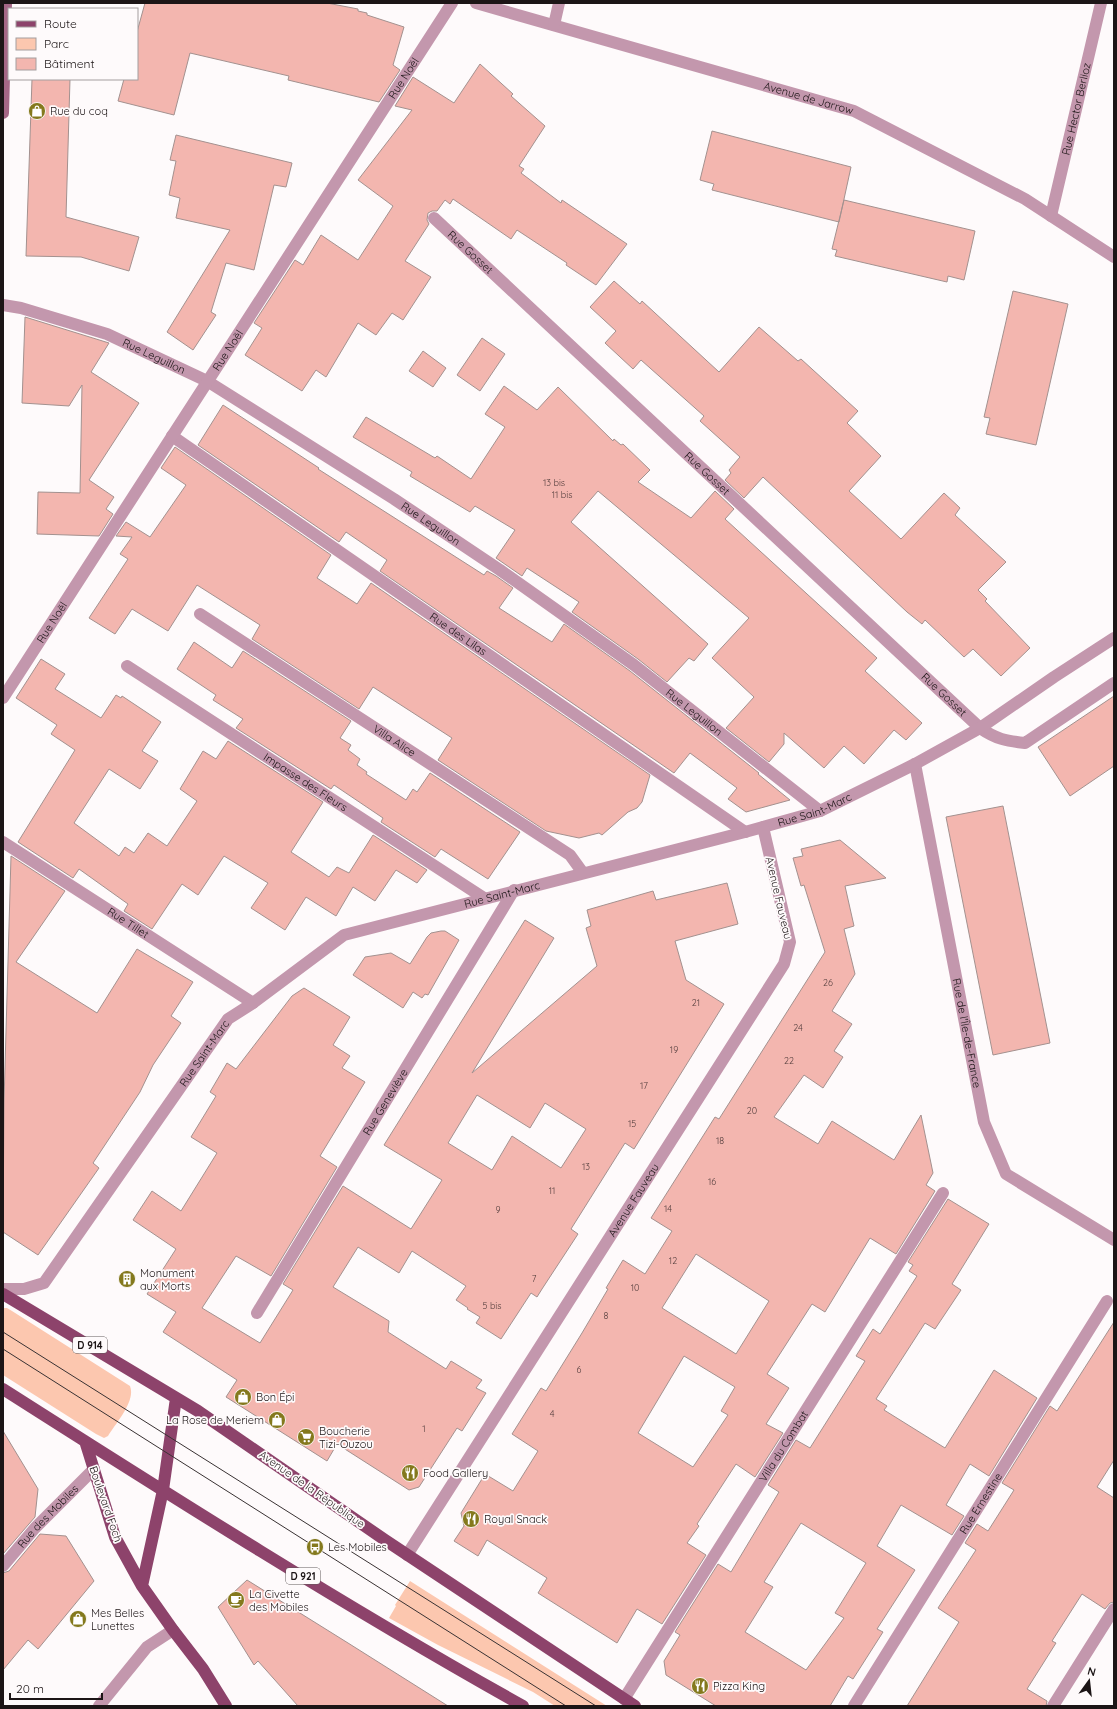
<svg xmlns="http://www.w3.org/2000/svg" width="1117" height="1709" font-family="Quicksand,sans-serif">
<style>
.green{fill:#fcc7af}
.building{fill:#f3b6af;stroke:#a3918f;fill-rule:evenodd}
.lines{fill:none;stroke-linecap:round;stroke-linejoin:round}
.lane{stroke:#c397ad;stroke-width:12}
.street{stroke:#c397ad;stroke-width:12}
.secondary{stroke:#a56786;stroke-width:12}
.primary{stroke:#8d436b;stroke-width:12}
.tram{stroke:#393233;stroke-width:1}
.labels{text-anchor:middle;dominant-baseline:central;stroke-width:3.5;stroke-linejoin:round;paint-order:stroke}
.number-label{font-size:9px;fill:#523d3c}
.shield{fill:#fefafb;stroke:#605a5b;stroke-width:1}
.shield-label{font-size:10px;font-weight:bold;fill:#1c1516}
.street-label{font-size:11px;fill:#1c1516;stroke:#fefafb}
.poi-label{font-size:11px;fill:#1c1516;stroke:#fefafb;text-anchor:start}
</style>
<rect width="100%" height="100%" fill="#fefafb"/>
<!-- green -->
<path class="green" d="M 3,1308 L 7,1308 L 12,1311 L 130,1386 C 136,1401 116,1423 108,1436 L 104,1438 L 96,1434 L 3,1375 Z
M 410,1581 L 607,1706 L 555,1706 L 533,1692 L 438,1645 L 389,1618 L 396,1606 L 395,1605 Z"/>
<!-- building -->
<path class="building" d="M 145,3 L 327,3 L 358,9 L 358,11 L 367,13 L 367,15 L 404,27 L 393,65 L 400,70 L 379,102 L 288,80 L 289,76 L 190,53 L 174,115 L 118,101 L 124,79 L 137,79 L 137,32 Z
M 480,64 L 513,94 L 511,96 L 545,126 L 519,166 L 524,169 L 521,173 L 561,203 L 562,200 L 627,244 L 596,285 L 566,265 L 567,263 L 517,230 L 511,239 L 453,199 L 450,204 L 445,200 L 437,211 L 432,211 L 428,213 L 427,220 L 429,224 L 405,261 L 431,277 L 403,320 L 392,313 L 376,335 L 358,323 L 326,377 L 316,370 L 302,391 L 245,355 L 262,328 L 254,323 L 295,260 L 303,265 L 321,235 L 358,260 L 393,206 L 358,180 L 412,110 L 395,106 L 413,77 L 454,103 Z
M 32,79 L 70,79 L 66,217 L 139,237 L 129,271 L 81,257 L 26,256 Z
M 712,131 L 851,167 L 839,222 L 712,190 L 714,184 L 700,180 Z
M 176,135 L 292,163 L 286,187 L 274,185 L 254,270 L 226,263 L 211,312 L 216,315 L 193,350 L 167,332 L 230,230 L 176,218 L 180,198 L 169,195 L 176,161 L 170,160 Z
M 844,200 L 975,231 L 964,280 L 948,276 L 947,282 L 835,256 L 837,250 L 832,249 Z
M 614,281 L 640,304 L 642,301 L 719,372 L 759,327 L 798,361 L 801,359 L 858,411 L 847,423 L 881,456 L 849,491 L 901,539 L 944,493 L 960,508 L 955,515 L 1006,562 L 978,590 L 987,599 L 985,601 L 1030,648 L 1001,676 L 973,649 L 964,657 L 925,620 L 922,624 L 907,612 L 763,477 L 744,498 L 725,480 L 731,473 L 729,470 L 740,457 L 700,421 L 704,416 L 641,360 L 633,369 L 605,343 L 616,331 L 590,307 Z
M 1013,291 L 1068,304 L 1036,445 L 986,434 L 990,418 L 984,417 Z
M 25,317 L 109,343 L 91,372 L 139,403 L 89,480 L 114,497 L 106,509 L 113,514 L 99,536 L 37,534 L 38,492 L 80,493 L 82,385 L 69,406 L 22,403 Z
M 482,338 L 505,354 L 480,391 L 457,375 Z
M 423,351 L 446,368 L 433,387 L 409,371 Z
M 504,386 L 537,410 L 558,387 L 613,441 L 614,439 L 621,445 L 623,444 L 650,470 L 638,482 L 691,518 L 715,491 L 734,509 L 725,519 L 877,658 L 865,671 L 922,723 L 906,740 L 894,730 L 864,764 L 844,746 L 824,768 L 784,733 L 784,744 L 769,762 L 726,728 L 754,697 L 712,658 L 749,618 L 598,491 L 571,522 L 708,644 L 694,661 L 689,658 L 667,682 L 638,659 L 572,612 L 579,602 L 527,568 L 522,576 L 496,558 L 515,530 L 475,506 L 470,512 L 410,476 L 412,472 L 353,437 L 366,417 L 435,458 L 437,456 L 471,479 L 505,427 L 485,414 Z
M 223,405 L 319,468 L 318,469 L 484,575 L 487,571 L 496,576 L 513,588 L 499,608 L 552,642 L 564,624 L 630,671 L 759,773 L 758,774 L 790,800 L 746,812 L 728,799 L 737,788 L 690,753 L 674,773 L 380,571 L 387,560 L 346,532 L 339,542 L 198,445 Z
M 175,447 L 331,555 L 317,578 L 357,604 L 371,583 L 650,775 L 642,802 L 637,808 L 628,812 L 602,835 L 599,833 L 579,838 L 546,831 L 438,760 L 452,738 L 373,687 L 359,709 L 252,639 L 260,625 L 197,585 L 168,631 L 132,609 L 115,634 L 89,618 L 128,559 L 120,554 L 132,537 L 116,536 L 126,522 L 150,537 L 186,485 L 161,468 Z
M 194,642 L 232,668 L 243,651 L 351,721 L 340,738 L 351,745 L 348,750 L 360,759 L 357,765 L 367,772 L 366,774 L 406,800 L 413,789 L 417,792 L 430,773 L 520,832 L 488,879 L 441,849 L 435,857 L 381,822 L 383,818 L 334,785 L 331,789 L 236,728 L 243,719 L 213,700 L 216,695 L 177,669 Z
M 41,659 L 65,674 L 55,689 L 101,718 L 116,695 L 121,698 L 122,696 L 161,722 L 142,751 L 158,761 L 140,789 L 109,769 L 74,823 L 119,856 L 125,847 L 134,853 L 148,833 L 167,846 L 197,801 L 180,789 L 203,751 L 216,759 L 228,741 L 323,802 L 291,852 L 329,877 L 337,867 L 349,873 L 373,835 L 427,870 L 417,883 L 396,870 L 375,901 L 353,887 L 336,916 L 306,897 L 285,930 L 251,908 L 268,883 L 224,856 L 198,895 L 182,884 L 152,929 L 124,911 L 128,904 L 79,869 L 73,878 L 18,842 L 75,750 L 51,734 L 57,725 L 16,698 Z
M 1114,696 L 1114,766 L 1070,796 L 1038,747 Z
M 1003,806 L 1050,1043 L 993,1055 L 946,817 Z
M 840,840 L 886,878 L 845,886 L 854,926 L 844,929 L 855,974 L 832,1011 L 852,1024 L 834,1051 L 843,1057 L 823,1088 L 804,1075 L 774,1117 L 818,1144 L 832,1121 L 894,1160 L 921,1115 L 933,1173 L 926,1185 L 935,1191 L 896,1254 L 870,1238 L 825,1312 L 812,1304 L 767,1374 L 789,1388 L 766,1424 L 783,1433 L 755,1477 L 736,1464 L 697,1524 L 699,1526 L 687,1543 L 706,1555 L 662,1624 L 637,1609 L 617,1643 L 538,1593 L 547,1578 L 487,1540 L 478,1556 L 454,1541 L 464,1526 L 461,1513 L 485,1474 L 513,1491 L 538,1451 L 512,1434 L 541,1388 L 546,1391 L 582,1333 L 608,1289 L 606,1288 L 623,1260 L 645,1274 L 672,1231 L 651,1218 L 715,1117 L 719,1119 L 825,952 L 804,885 L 801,886 L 793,858 L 803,856 L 801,849 ZM 696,1254 L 769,1301 L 736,1354 L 662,1308 ZM 684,1356 L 735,1387 L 721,1411 L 728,1415 L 693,1467 L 638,1433 Z
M 11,856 L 65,891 L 16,962 L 97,1013 L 137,949 L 193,982 L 171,1016 L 181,1023 L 153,1065 L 140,1092 L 93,1163 L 99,1168 L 38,1255 L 3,1232 L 4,1102 Z
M 727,883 L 738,924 L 675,941 L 686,980 L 724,1004 L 634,1149 L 625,1143 L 571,1229 L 578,1234 L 542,1289 L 537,1297 L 531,1293 L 501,1339 L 476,1323 L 480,1317 L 467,1309 L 468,1308 L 456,1300 L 466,1286 L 412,1251 L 399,1273 L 358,1247 L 333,1287 L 389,1321 L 388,1332 L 446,1369 L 451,1361 L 482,1380 L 476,1388 L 486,1393 L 462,1431 L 457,1428 L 419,1487 L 409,1490 L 337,1444 L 327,1461 L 226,1397 L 237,1380 L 163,1332 L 176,1312 L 147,1294 L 176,1249 L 133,1220 L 152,1191 L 181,1211 L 217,1153 L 191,1137 L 216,1096 L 210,1092 L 227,1063 L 236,1069 L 292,996 L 304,988 L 350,1017 L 333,1045 L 350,1056 L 342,1068 L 365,1082 L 320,1156 L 337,1167 L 271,1276 L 236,1256 L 202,1308 L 260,1343 L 293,1290 L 283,1284 L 343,1186 L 411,1229 L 442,1180 L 384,1145 L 525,920 L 554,938 L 472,1073 L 597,966 L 586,928 L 591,926 L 587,910 L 653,891 L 656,900 ZM 477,1095 L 530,1128 L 545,1103 L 586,1129 L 561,1168 L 512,1136 L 492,1170 L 448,1143 Z
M 441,931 L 445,931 L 459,940 L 428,995 L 425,994 L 422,998 L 413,992 L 403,1008 L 353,975 L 365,957 L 391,953 L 410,964 L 427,937 L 431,933 Z
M 948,1199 L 989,1224 L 952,1284 L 961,1290 L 935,1329 L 925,1323 L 876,1399 L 887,1406 L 884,1410 L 945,1448 L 994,1370 L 1037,1398 L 989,1476 L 970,1464 L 946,1505 L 964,1516 L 952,1535 L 901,1505 L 877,1546 L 915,1570 L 877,1629 L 883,1632 L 853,1679 L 848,1676 L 830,1706 L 716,1706 L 666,1675 L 664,1661 L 680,1635 L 675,1632 L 718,1564 L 731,1572 L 779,1492 L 768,1485 L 796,1440 L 810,1448 L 865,1361 L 856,1356 L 873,1329 L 880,1334 L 917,1276 L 909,1271 L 913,1265 L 908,1262 ZM 801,1523 L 866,1563 L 835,1613 L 844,1618 L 806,1670 L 745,1632 L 773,1587 L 764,1582 Z
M 1114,1322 L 1114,1460 L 1097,1487 L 1114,1498 L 1114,1602 L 1110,1603 L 1105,1609 L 1082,1594 L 1052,1641 L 1056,1643 L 1027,1689 L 1047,1701 L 1046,1706 L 907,1706 L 959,1622 L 938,1608 L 976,1550 L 965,1543 L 977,1524 L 988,1531 L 1014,1490 L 1002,1483 L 1050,1406 L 1057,1411 Z
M 3,1431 L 38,1489 L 35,1517 L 3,1554 Z
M 40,1534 L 66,1536 L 94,1581 L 38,1649 L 28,1640 L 3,1670 L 3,1573 L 9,1571 Z
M 247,1580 L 348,1643 L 448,1706 L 298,1706 L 258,1661 L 254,1665 L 218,1607 Z"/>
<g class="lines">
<!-- lane -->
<g class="lane">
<path id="s1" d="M 3,305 L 21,308 L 107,334 L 207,381 L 394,499 L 500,570 L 634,665 L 820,811"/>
<path id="s2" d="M 172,436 L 745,832"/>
<path id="s3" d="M 200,614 L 570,855 L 583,873"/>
<path id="s4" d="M 127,666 L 484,898"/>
<path id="s5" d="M 3,698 L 452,3"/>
<path d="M 980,728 C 996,739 1006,741 1025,743 L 1114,683"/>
<path id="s6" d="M 3,842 L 253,1003"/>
</g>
<!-- street -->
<g class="street">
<path id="s7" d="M 476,3 L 854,111 L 1025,199 L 1114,257"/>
<path d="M 554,25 L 559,3"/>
<path id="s8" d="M 1051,216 L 1101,3"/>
<path id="s9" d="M 434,218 L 980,728"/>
<path id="s10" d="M 915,764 L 984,1122 L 1006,1174 L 1114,1240"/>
<path id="s11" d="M 3,1289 L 24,1289 L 44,1283 L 228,1019 L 253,1003 L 344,935 L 745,832 L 820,811 L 915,764 L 980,728 L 1054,677 L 1114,638"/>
<path id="s12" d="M 257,1313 L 514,890"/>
<path id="s13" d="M 407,1555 L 784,964 L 790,942 L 763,827"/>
<path id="s14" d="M 3,1566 L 35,1528 L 94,1469"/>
<path id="s15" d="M 624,1699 L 943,1193"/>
<path d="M 99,1706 L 147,1647 L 173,1630"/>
<path id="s16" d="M 854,1706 L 1107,1301"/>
<path d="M 1053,1706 L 1114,1609"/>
</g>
<!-- secondary -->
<path class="secondary" d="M 3,113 L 6,3"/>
<!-- primary -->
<path class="primary" d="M 3,1294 L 198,1411 L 385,1540 L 635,1706
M 3,1389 C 174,1498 346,1607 523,1706
M 85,1441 L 115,1537 L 142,1586 L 173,1630 L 203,1669 L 226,1706
M 142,1586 L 163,1490 L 176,1398"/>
<!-- tram -->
<path class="tram" d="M 3,1332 L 596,1706
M 3,1349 L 566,1706"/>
</g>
<!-- icons -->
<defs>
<g id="shop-disc" transform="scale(0.9)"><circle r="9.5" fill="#84791d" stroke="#fefafb"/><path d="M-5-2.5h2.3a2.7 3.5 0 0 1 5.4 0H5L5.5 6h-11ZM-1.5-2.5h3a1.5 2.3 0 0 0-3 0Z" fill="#fff"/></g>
<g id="building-disc" transform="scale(0.9)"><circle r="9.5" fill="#84791d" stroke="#fefafb"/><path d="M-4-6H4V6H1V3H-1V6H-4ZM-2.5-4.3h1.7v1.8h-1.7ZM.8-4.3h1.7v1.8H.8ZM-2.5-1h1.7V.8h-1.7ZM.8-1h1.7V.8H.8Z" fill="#fff"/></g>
<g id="supermarket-disc" transform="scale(0.9)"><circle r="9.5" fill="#84791d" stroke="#fefafb"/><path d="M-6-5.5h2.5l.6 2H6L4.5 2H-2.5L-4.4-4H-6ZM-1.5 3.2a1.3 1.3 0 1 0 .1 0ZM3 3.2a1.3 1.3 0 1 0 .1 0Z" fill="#fff"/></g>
<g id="restaurant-disc" transform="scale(0.9)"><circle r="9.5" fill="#84791d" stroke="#fefafb"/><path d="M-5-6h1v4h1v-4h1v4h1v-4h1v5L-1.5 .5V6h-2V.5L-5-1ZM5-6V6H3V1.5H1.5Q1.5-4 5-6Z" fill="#fff"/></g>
<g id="bus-disc" transform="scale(0.9)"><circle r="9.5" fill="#84791d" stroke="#fefafb"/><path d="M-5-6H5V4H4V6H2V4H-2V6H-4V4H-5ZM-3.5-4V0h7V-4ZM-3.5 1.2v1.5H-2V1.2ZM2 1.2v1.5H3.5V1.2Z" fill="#fff"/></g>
<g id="cafe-disc" transform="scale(0.9)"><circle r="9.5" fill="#84791d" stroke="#fefafb"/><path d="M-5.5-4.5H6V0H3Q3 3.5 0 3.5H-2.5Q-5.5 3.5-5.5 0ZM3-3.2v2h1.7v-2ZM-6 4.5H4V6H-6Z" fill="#fff"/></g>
</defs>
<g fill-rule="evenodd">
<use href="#shop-disc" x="37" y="111"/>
<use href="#building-disc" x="127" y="1279"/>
<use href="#shop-disc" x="243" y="1397"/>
<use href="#shop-disc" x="277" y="1420"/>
<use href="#supermarket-disc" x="306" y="1437"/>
<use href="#restaurant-disc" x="410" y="1473"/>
<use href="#restaurant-disc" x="471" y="1519"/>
<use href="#bus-disc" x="315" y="1547"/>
<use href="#cafe-disc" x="236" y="1600"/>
<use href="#shop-disc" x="78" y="1619"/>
<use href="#restaurant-disc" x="700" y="1686"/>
</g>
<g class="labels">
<!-- number labels -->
<g class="number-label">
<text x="554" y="482">13 bis</text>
<text x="562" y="494">11 bis</text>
<text x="828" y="982">26</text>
<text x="696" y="1002">21</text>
<text x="798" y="1027">24</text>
<text x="674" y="1049">19</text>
<text x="789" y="1060">22</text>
<text x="644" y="1085">17</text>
<text x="752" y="1110">20</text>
<text x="632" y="1123">15</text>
<text x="720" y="1140">18</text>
<text x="586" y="1166">13</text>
<text x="712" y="1181">16</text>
<text x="552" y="1190">11</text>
<text x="668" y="1208">14</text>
<text x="498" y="1209">9</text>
<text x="673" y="1260">12</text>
<text x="534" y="1278">7</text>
<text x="635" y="1287">10</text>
<text x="492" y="1305">5 bis</text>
<text x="606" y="1315">8</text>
<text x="579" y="1369">6</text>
<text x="552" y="1413">4</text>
<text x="424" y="1428">1</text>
</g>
<!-- shield labels -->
<g class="shield">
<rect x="73" y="1337" width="34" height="16" rx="3"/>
<rect x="286" y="1568" width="34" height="16" rx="3"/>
</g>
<g class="shield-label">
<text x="90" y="1345">D 914</text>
<text x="303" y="1576">D 921</text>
</g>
<!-- street labels -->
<g class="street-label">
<text stroke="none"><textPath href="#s5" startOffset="738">Rue Noël</textPath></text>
<text stroke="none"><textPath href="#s7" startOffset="346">Avenue de Jarrow</textPath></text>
<text stroke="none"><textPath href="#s8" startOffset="110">Rue Hector Berlioz</textPath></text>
<text stroke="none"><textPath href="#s9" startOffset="50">Rue Gosset</textPath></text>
<text stroke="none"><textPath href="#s5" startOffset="414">Rue Noël</textPath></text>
<text stroke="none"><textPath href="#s1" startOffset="160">Rue Leguillon</textPath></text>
<text stroke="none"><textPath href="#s9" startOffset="374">Rue Gosset</textPath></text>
<text stroke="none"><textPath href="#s1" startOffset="484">Rue Leguillon</textPath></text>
<text stroke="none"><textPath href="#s5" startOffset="90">Rue Noël</textPath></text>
<text stroke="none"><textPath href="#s2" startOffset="348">Rue des Lilas</textPath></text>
<text stroke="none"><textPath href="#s9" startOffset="698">Rue Gosset</textPath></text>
<text stroke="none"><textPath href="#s1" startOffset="808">Rue Leguillon</textPath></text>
<text stroke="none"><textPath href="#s3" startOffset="232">Villa Alice</textPath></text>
<text stroke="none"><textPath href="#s4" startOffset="213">Impasse des Fleurs</textPath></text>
<text stroke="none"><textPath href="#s11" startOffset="994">Rue Saint-Marc</textPath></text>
<text stroke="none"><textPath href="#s11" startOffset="670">Rue Saint-Marc</textPath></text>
<text transform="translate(779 898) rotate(77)">Avenue Fauveau</text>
<text stroke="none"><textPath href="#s6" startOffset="149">Rue Tillet</textPath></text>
<text stroke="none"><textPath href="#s10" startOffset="274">Rue de l'Île-de-France</textPath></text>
<text stroke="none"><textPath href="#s11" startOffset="322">Rue Saint-Marc</textPath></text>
<text stroke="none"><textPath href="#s12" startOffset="247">Rue Geneviève</textPath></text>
<text stroke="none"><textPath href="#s13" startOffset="421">Avenue Fauveau</textPath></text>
<text stroke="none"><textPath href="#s15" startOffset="299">Villa du Combat</textPath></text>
<text transform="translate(312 1489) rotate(35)">Avenue de la République</text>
<text stroke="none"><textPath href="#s16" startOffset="239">Rue Ernestine</textPath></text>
<text transform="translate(106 1504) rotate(71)">Boulevard Foch</text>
<text stroke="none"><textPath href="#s14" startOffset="67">Rue des Mobiles</textPath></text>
</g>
<!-- poi labels -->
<g class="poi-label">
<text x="50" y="111">Rue du coq</text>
<text x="140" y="1273">Monument<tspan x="140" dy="13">aux Morts</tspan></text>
<text x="256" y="1397">Bon Épi</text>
<text x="264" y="1420" text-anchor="end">La Rose de Meriem</text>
<text x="319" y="1431">Boucherie<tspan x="319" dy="13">Tizi-Ouzou</tspan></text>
<text x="423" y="1473">Food Gallery</text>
<text x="484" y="1519">Royal Snack</text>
<text x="328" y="1547">Les Mobiles</text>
<text x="249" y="1594">La Civette<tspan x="249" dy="13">des Mobiles</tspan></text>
<text x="91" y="1613">Mes Belles<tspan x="91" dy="13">Lunettes</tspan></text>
<text x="713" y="1686">Pizza King</text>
</g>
</g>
<!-- border -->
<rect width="1117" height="1709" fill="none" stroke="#1c1516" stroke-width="8"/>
<!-- legend -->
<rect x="8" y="8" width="130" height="72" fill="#fefafb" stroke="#a49e9f"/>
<rect x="16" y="21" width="20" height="6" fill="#8d436b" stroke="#a49e9f"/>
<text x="44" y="28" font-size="12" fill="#1c1516">Route</text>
<rect x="16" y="38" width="20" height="12" fill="#fcc7af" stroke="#a49e9f"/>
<text x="44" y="48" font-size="12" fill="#1c1516">Parc</text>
<rect x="16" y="58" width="20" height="12" fill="#f3b6af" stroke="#a49e9f"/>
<text x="44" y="68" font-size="12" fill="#1c1516">Bâtiment</text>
<!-- north arrow -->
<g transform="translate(1089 1681) rotate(15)" stroke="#fefafb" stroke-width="3" paint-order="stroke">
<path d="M0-3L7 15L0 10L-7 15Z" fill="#1c1516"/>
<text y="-6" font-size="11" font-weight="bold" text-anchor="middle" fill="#1c1516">N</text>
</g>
<!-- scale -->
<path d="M10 1693v6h92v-6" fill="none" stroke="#1c1516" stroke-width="2"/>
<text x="16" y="1693" font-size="12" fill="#1c1516" stroke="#fefafb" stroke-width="3" paint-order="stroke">20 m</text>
</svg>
